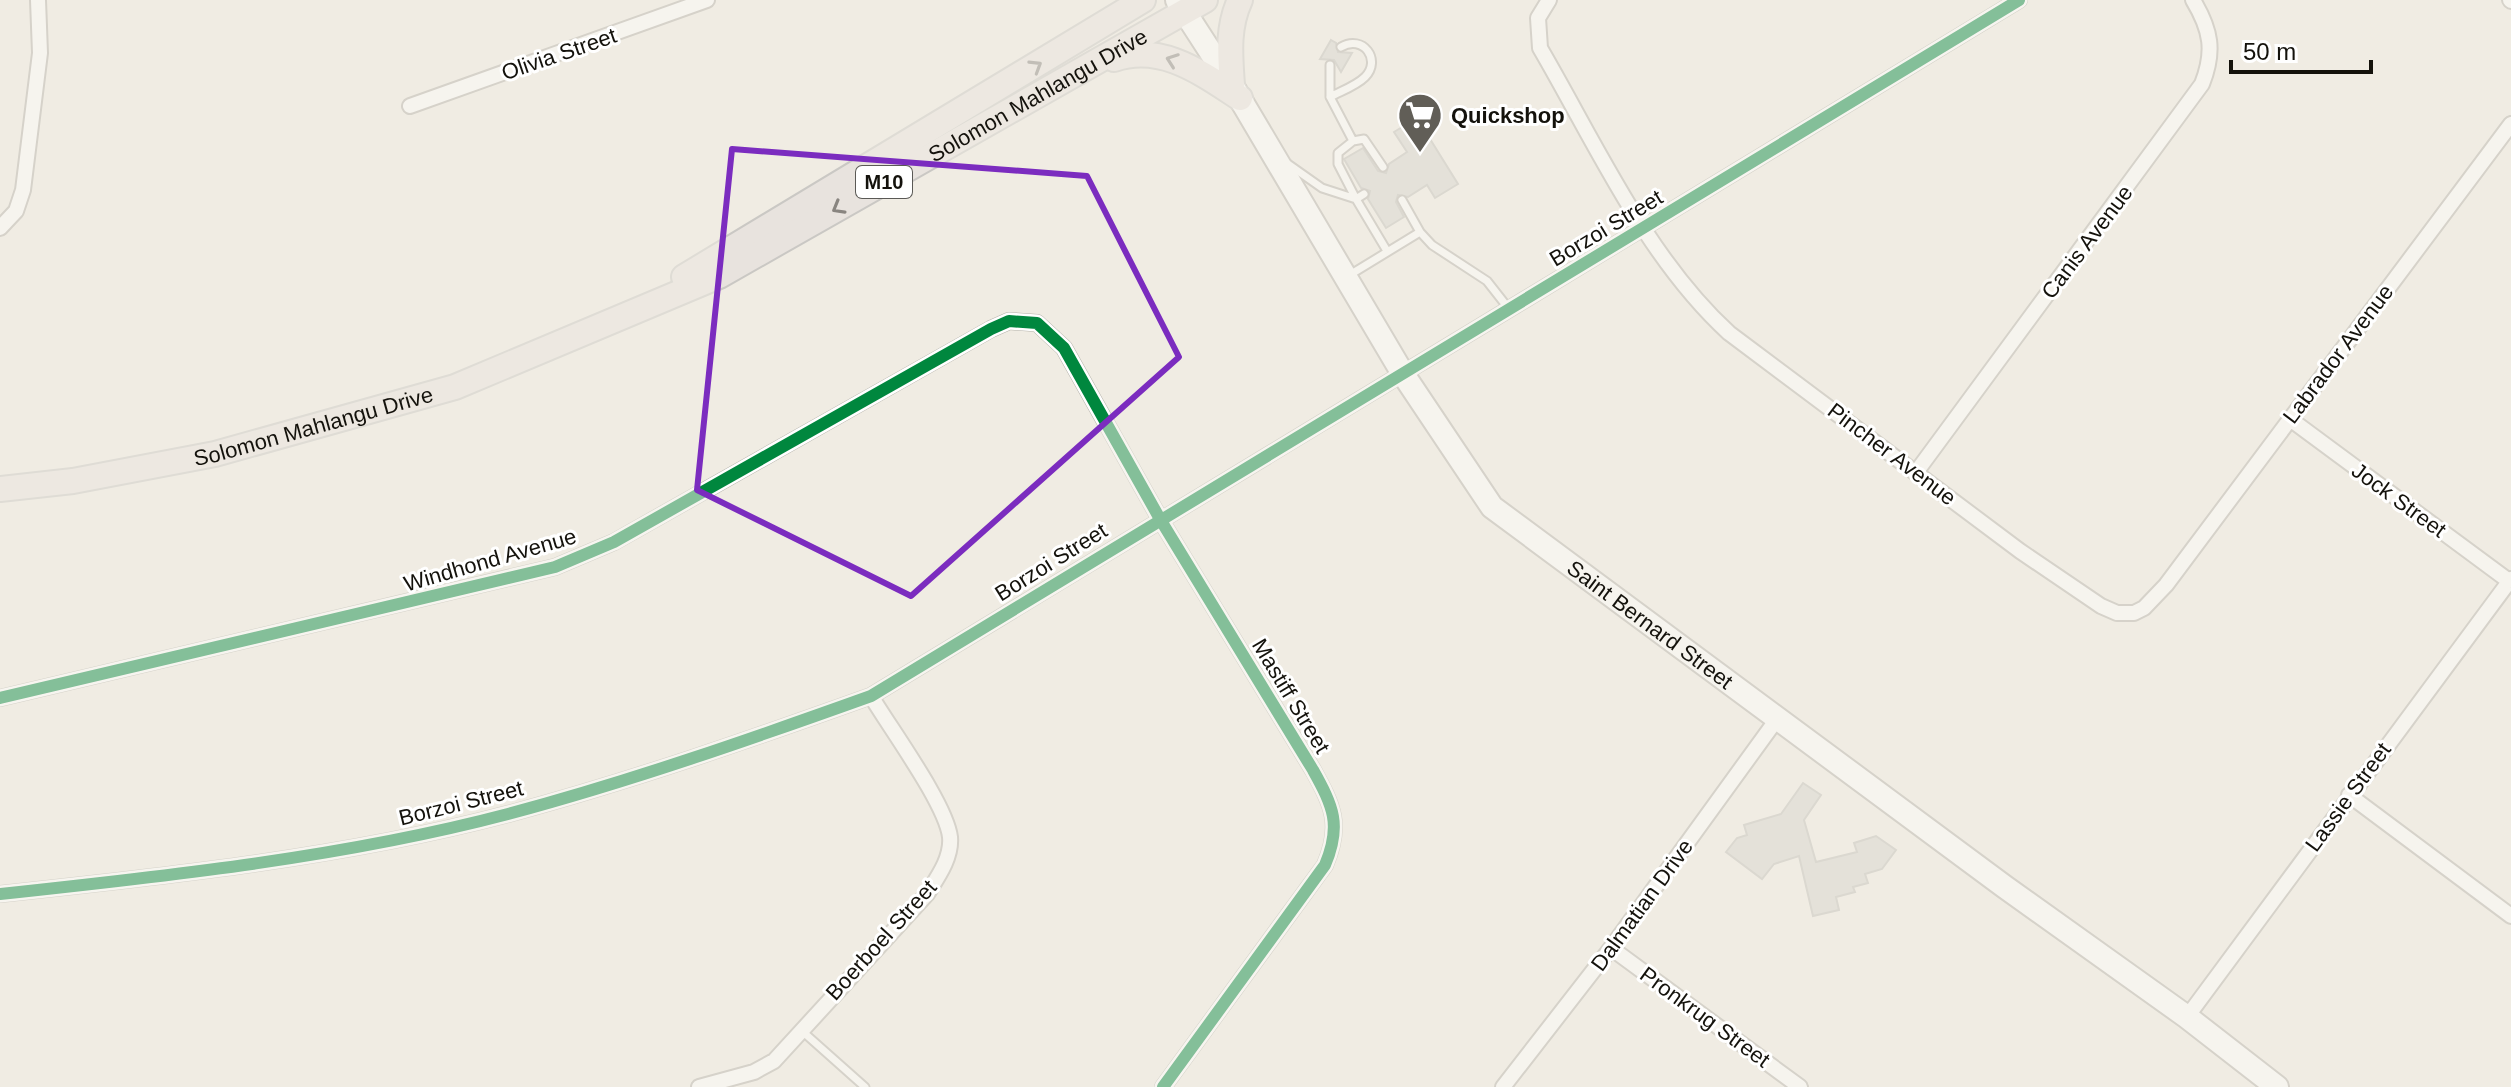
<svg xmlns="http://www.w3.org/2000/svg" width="2511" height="1087" font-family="Helvetica,sans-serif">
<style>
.building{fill:#d4d3cc;stroke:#c0beb8;stroke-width:2}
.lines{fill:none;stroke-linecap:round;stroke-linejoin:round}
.lane-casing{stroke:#b5b2aa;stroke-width:11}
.street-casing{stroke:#b5b2aa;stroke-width:18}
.secondary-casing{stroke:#b5b2aa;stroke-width:26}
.primary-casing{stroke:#cac8c4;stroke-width:28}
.lane{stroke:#fdfcfb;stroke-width:7}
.street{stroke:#fdfcfb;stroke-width:14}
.secondary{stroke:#fdfcfb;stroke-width:22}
.primary{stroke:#e8e3de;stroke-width:24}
.cycleway-casing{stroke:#fff;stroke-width:17}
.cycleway{stroke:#00873e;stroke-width:12}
.oneway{stroke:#898580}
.marked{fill:none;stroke:#7b2cbf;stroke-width:6;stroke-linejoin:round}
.labels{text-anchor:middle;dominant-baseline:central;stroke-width:6;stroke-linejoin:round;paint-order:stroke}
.shield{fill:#fff;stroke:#5a5955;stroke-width:2}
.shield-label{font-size:20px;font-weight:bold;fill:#14120c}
.street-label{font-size:22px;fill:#14120c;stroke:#fff}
.poi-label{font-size:22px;font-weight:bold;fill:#14120c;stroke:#fff;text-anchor:start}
</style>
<rect width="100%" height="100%" fill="#f0ece3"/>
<!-- building -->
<path class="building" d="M 1331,40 L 1336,43 L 1338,52 L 1352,53 L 1341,72 L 1334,60 L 1320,59 Z
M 1417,118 L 1458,184 L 1435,198 L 1427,185 L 1408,197 L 1398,195 L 1396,202 L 1404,217 L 1386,228 L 1368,199 L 1370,191 L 1361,188 L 1344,159 L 1363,148 L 1378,171 L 1386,173 L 1389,164 L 1407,152 L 1394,132 Z
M 1803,783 L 1821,795 L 1804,820 L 1816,862 L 1857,852 L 1854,843 L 1876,836 L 1896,850 L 1882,869 L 1865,874 L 1868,883 L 1853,887 L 1855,892 L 1836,897 L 1839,910 L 1813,916 L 1799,856 L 1774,864 L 1762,879 L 1726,852 L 1737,838 L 1747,835 L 1744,825 L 1781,814 Z"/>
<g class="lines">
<!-- lane casing -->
<g class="lane-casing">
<path id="lane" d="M 1330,65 L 1330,97 L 1353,141
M 1330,97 C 1341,91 1356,86 1365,77 C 1382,60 1363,34 1341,47
M 1288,164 L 1322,188 L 1356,199 L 1387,251
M 1364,194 L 1356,199 L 1338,164 L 1338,153 L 1353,141 L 1364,139 L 1383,167
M 1402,200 L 1420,232
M 1348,276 L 1420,232 L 1432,245 L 1487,281 L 1509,309
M 802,1031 L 865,1087"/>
</g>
<!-- street casing -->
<g class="street-casing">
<path id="street" d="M 1549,0 L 1538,18 L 1540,48 C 1596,144 1646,257 1729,333 L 2020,551 L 2101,606 L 2117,613 L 2134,613 L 2144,608 L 2166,585 L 2511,124
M 2510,0 L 2511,1
M 410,106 L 707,0
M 0,228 L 16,211 L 23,190 L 40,53 L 38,0
M 2290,419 L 2509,581
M 1917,471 L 2202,84 C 2215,51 2211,30 2193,0
M 0,698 L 555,567 L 614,542 L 991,329 L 1009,321 L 1037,323 L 1064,348 L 1160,519 L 1313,770 C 1333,806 1342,825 1325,865 L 1163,1087
M 2349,795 L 2511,916
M 0,894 C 168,876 345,857 508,814 C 631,781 751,739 871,696 L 2019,0
M 1611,948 L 1800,1087
M 2187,1017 L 2511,579
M 699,1087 L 754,1072 L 774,1061 L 927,894 C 937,878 952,858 950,837 C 946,804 890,728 871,696
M 1503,1087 L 1611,948 L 1777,719"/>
</g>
<!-- secondary casing -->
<g class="secondary-casing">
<g id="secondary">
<path id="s1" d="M 1177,0 L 1232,85 L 1403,374 L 1492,507 L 2005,887 L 2187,1017 L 2277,1087"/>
</g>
</g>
<!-- primary casing -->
<g class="primary-casing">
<g id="primary">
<path d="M 1114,59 C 1162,43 1201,73 1240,98"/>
<path d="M 1232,85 C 1230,56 1227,28 1240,0"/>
<path d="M 684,277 L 1143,0"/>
<path id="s2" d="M 0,489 L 73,481 L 215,454 L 455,387 L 719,276 L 1205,0"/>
</g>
</g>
<!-- lane -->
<use href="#lane" class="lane"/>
<!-- street -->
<use href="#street" class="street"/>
<!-- secondary -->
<use href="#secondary" class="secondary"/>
<!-- primary -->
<use href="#primary" class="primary"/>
<!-- cycleway casing -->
<g class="cycleway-casing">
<path id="cycleway" d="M 0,698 L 555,567 L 614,542 L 991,329 L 1009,321 L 1037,323 L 1064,348 L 1160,519 L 1313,770 C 1333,806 1342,825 1325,865 L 1163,1087
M 0,894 C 168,876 345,857 508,814 C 631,781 751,739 871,696 L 2019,0"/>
</g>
<!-- cycleway -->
<use href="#cycleway" class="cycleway"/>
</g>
<!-- one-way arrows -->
<defs><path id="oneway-chevron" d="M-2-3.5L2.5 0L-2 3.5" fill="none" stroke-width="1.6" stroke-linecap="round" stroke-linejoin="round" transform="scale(2)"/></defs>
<g class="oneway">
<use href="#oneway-chevron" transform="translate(1172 60) rotate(-160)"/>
<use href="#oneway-chevron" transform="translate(1036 66) rotate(-32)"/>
<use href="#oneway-chevron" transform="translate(838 208) rotate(150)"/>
</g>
<!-- marked area -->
<path d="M0 0H2511V1087H0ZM 732,149 L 1087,176 L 1179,357 L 911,596 L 697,490 Z" fill="#f0ece3" fill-opacity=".55" fill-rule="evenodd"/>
<path class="marked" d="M 732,149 L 1087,176 L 1179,357 L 911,596 L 697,490 Z"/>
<!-- icons -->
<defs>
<g id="supermarket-pin" transform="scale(2.3)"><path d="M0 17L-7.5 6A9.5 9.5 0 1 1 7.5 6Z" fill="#615e57" stroke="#fff"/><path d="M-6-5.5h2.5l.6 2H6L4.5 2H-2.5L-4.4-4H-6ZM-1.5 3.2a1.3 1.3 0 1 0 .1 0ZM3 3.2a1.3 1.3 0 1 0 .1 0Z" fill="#fff"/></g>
</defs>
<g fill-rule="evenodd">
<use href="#supermarket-pin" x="1420" y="115"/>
</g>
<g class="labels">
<!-- shield labels -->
<rect class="shield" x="856" y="166" width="56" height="32" rx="6"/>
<g class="shield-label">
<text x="884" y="182">M10</text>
</g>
<!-- street labels -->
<g class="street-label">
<text transform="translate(559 54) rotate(-19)">Olivia Street</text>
<text stroke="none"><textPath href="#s2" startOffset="1120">Solomon Mahlangu Drive</textPath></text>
<text transform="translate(1606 228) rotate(-31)">Borzoi Street</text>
<text transform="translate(2087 242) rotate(-53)">Canis Avenue</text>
<text transform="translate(2338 354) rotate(-53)">Labrador Avenue</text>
<text stroke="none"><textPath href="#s2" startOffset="320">Solomon Mahlangu Drive</textPath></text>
<text transform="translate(1892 454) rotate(37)">Pincher Avenue</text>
<text transform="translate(2399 500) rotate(36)">Jock Street</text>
<text transform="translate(490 560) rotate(-16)">Windhond Avenue</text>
<text transform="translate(1051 562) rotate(-32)">Borzoi Street</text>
<text stroke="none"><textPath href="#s1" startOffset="794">Saint Bernard Street</textPath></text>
<text transform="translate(1291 696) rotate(59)">Mastiff Street</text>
<text transform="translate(2348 797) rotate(-54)">Lassie Street</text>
<text transform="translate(461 803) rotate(-14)">Borzoi Street</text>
<text transform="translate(1642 905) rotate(-54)">Dalmatian Drive</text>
<text transform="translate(881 940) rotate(-48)">Boerboel Street</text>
<text transform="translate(1705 1017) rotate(36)">Pronkrug Street</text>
</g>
<!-- poi labels -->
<g class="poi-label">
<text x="1451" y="115">Quickshop</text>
</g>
</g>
<!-- scale -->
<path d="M2231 60v12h140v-12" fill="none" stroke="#14120c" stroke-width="4"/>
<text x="2243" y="60" font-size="24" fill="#14120c" stroke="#ffffff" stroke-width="6" paint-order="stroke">50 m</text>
</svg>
